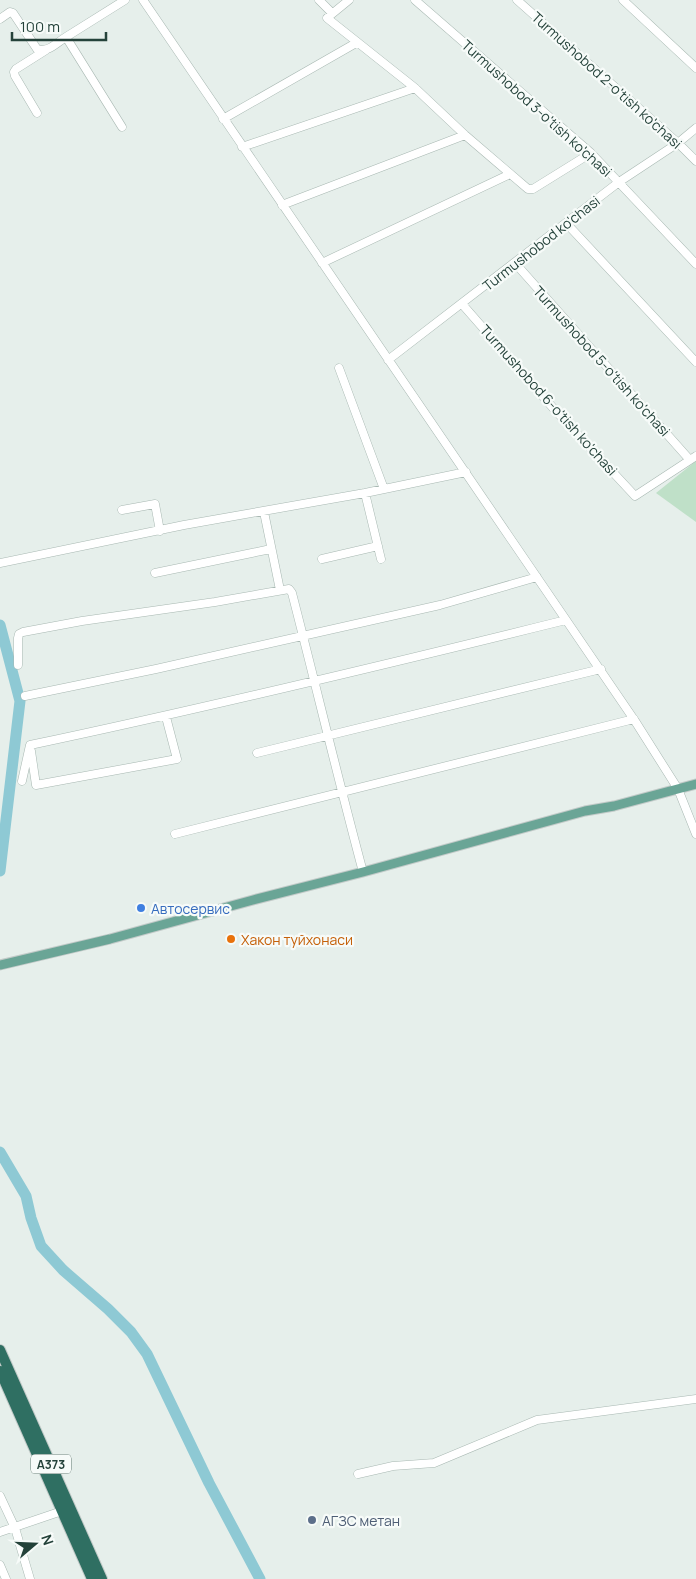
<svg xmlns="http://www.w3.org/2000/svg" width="696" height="1579" font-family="Manrope,sans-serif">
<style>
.green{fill:#bfe0c8}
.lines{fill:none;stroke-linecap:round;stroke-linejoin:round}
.river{stroke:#8ec9d4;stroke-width:11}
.minor-casing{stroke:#a8b8b2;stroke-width:9}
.major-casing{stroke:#c2cac8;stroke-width:11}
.highway-casing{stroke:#c2cac8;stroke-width:12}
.minor{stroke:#fff;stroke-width:8}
.major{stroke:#6aa596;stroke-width:9}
.highway{stroke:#2f6f62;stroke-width:10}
.shop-dot{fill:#3f7fe0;stroke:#f7fbf9;stroke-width:2}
.food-dot{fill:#e8710a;stroke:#f7fbf9;stroke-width:2}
.service-dot{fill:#5c6f8a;stroke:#f7fbf9;stroke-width:2}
.labels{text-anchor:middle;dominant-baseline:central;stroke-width:4.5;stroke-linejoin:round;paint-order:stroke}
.shield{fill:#f7fbf9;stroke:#637a73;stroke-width:1}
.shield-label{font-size:12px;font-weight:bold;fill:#24423a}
.street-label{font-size:14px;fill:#24423a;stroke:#f7fbf9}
.shop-label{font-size:14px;fill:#366cbe;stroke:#f7fbf9;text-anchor:start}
.food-label{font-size:14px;fill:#c56008;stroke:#f7fbf9;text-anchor:start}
.service-label{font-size:14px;fill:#4e5e75;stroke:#f7fbf9;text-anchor:start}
</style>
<rect width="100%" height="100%" fill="#e6efeb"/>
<!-- green -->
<path class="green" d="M 696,461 L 696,522 L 656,493 Z"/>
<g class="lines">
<!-- river -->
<path class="river" d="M 0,625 L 20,701 L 0,871
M 0,1152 L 26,1196 L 31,1218 L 41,1246 L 63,1270 L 108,1309 L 131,1332 L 147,1354 L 209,1483 L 260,1579"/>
<!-- minor casing -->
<g class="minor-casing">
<path id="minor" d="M 143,0 L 635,721 L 678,789 L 696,834
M 319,0 L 332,13
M 349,0 L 327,18 L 415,88 L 465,135 L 528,189 L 533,189 L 591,153
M 415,0 L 591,153 L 696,264
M 517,0 L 678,143 L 696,161
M 623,0 L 696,68
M 0,19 L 10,12 L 13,13 L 37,49 C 48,53 56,43 66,37
M 37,113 L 15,76 L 14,72 L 16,69 L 46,50
M 223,119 L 356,43
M 122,127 L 66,37 L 125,0
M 242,147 L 415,88
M 282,205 L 465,135
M 567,224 L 696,362
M 322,263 L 510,174
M 515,263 L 689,459
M 462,304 L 554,409 L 635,496 L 696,456
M 388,360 L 619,182 L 678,143 L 696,128
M 339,368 L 384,489
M 365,493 L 381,559
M 122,510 L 155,504 L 160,531
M 264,512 L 280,590
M 322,559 L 378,546
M 0,563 L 184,525 L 365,493 L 466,472
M 155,573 L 271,549
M 18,665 L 18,638 L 19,634 L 23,632 L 82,621 L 215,602 L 289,589 L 292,593 C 316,686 338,779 363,872
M 25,696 L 156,669 L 440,605 L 537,577
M 31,751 L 36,785 L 177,759 L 166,717
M 257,753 L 601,669
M 22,781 L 30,745 C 210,707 388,664 566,620
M 175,834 L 634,719
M 358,1474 L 393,1466 L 434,1463 L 537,1420 L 696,1399
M 0,1496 L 15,1528 L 30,1579
M 0,1532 L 62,1511
M 0,1565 L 6,1579"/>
</g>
<!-- major casing -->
<g class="major-casing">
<path id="major" d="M 0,965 L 110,939 L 253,900 L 363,872 L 585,811 L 614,806 L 696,784"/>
</g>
<!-- highway casing -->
<g class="highway-casing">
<path id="highway" d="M 0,1350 L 102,1579
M 0,1371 L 92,1579"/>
</g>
<!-- minor -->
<use href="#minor" class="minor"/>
<!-- major -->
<use href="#major" class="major"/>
<!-- highway -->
<use href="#highway" class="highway"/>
</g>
<!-- markers -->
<circle class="shop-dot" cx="141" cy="908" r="5"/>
<circle class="food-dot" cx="231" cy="939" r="5"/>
<circle class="service-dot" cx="312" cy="1520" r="5"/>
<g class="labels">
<!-- shield labels -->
<rect class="shield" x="31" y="1454.5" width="40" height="19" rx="4"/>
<g class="shield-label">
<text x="51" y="1464">A373</text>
</g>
<!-- street labels -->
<g class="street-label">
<text transform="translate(607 80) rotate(42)">Turmushobod 2-o'tish ko'chasi</text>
<text transform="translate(537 108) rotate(42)">Turmushobod 3-o'tish ko'chasi</text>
<text transform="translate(541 243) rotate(-38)">Turmushobod ko'chasi</text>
<text transform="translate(602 361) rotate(48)">Turmushobod 5-o'tish ko'chasi</text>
<text transform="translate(549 400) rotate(48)">Turmushobod 6-o'tish ko'chasi</text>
</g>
<!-- shop labels -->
<g class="shop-label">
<text x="151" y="908">Автосервис</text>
</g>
<!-- food labels -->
<g class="food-label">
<text x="241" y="939">Хакон туйхонаси</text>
</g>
<!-- service labels -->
<g class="service-label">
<text x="322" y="1520">АГЗС метан</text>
</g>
</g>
<!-- north arrow -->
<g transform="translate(35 1544) rotate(71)" stroke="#f7fbf9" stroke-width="4" paint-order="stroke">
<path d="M0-4L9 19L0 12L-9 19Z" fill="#24423a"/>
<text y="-8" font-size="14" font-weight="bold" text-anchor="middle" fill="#24423a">N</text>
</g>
<!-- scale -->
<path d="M12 32v8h94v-8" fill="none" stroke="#24423a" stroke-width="2.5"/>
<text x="20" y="32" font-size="15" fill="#24423a" stroke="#f7fbf9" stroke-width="4" paint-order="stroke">100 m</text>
</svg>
